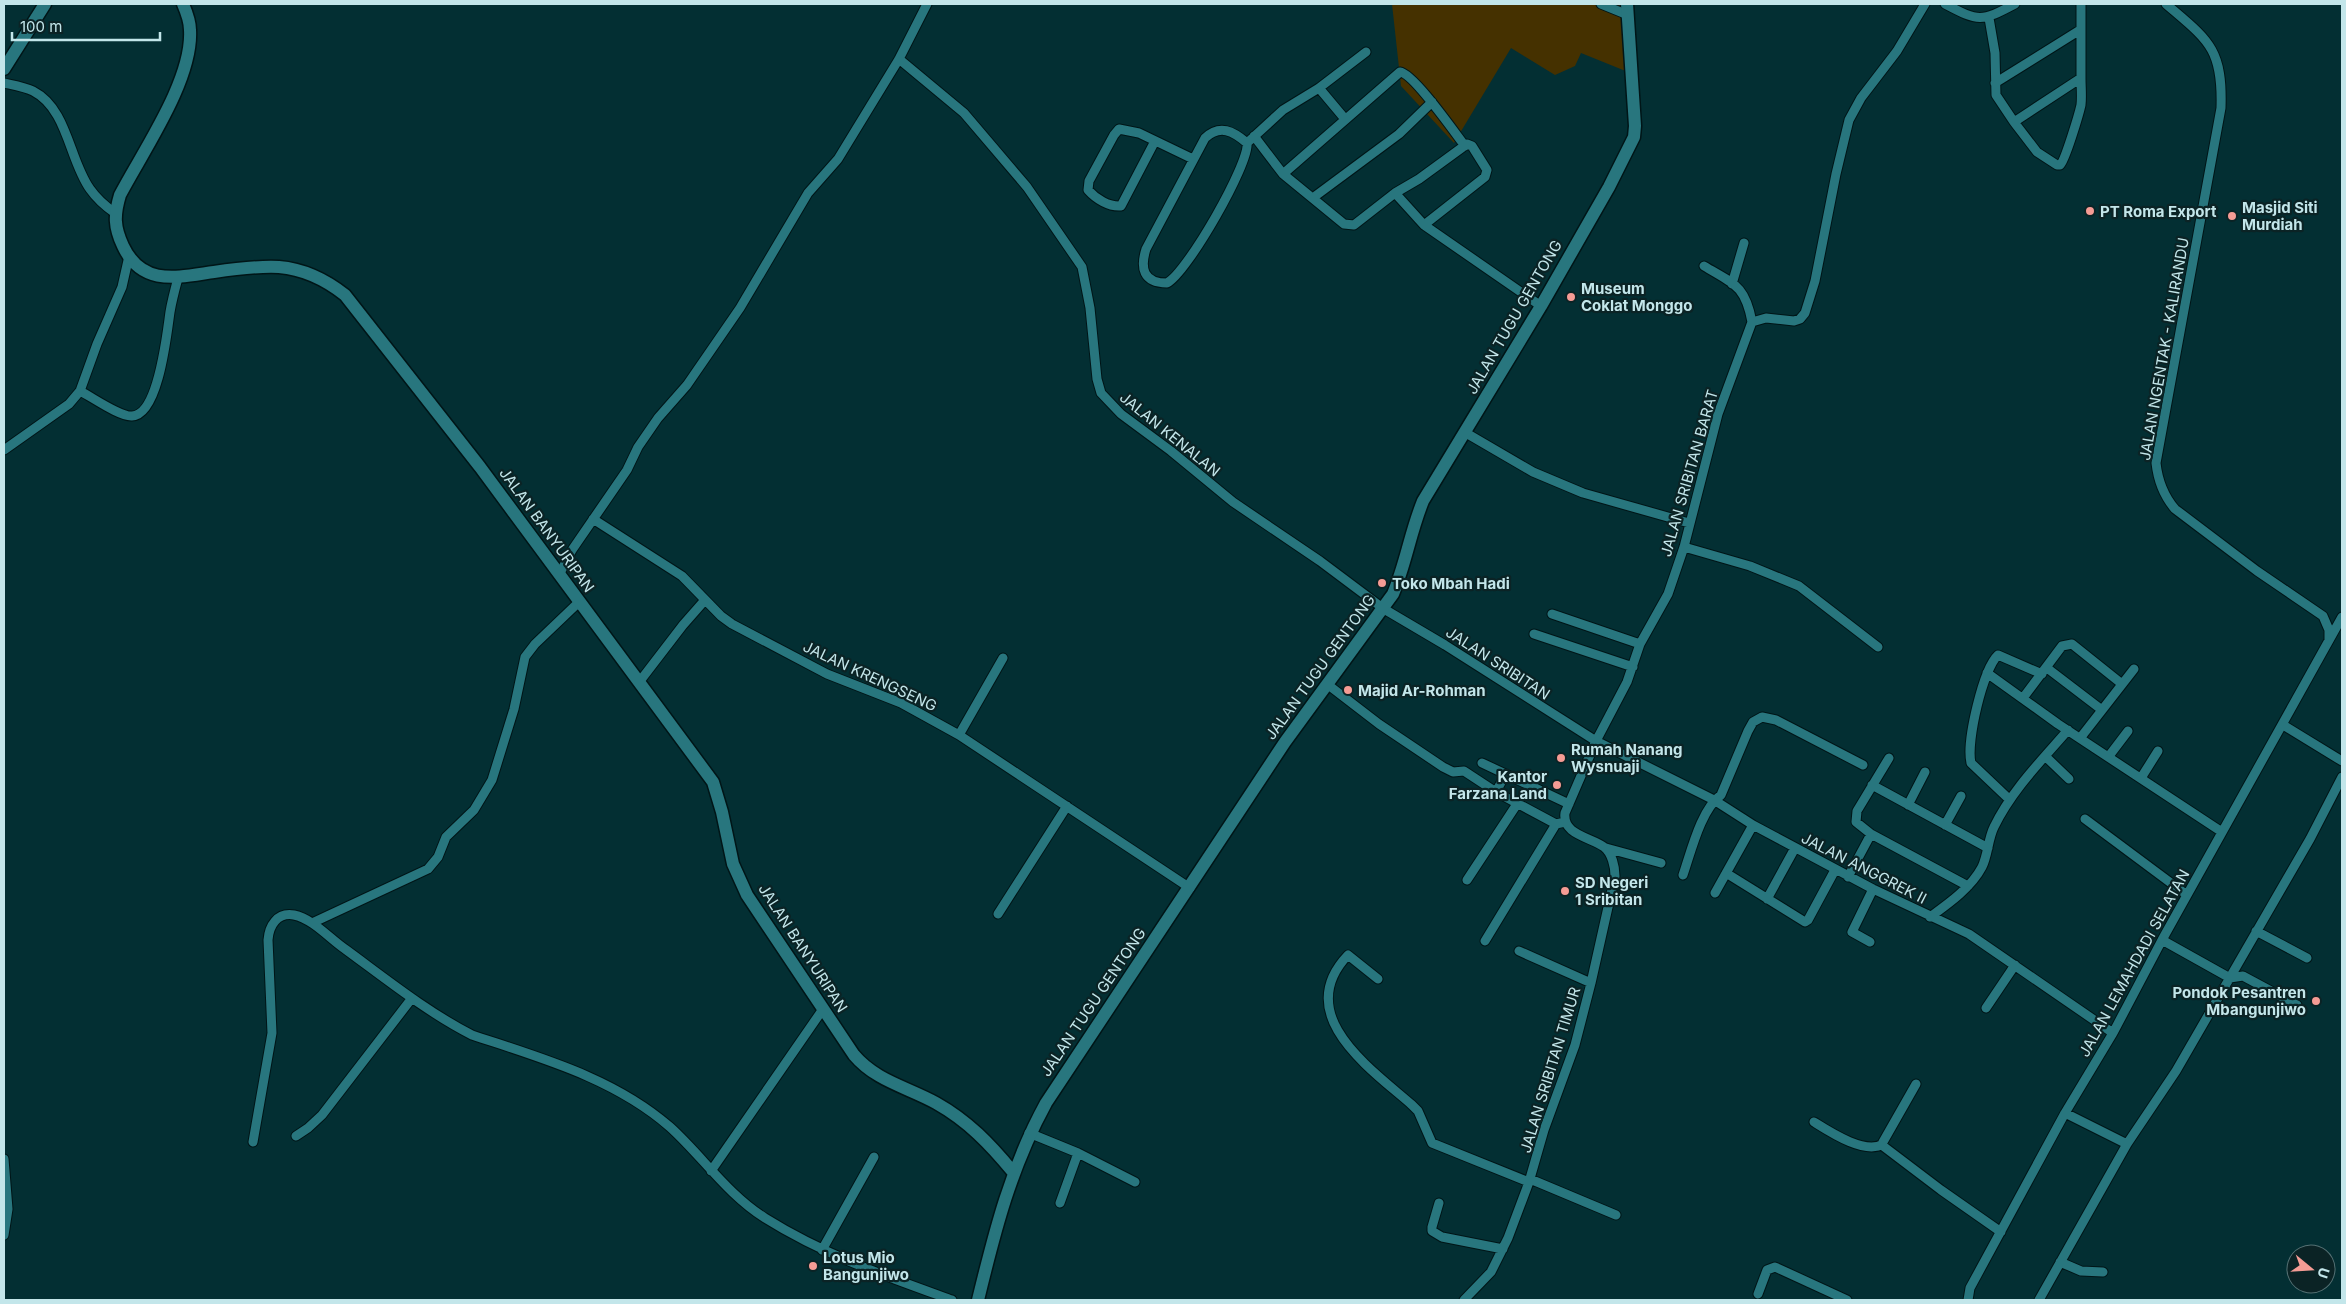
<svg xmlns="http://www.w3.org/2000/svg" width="2346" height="1304" font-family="Inter,sans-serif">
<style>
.green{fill:#453100}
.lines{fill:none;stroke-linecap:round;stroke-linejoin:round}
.street-casing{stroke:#001517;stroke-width:11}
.secondary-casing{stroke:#001517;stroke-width:15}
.street{stroke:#28767e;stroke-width:9}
.secondary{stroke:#28767e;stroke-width:12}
.poi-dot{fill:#f59c95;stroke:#0b2325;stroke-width:2}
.labels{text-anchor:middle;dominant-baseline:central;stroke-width:4.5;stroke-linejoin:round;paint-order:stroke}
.poi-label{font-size:15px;font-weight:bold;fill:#c3e6ea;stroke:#0b2325;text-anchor:start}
.street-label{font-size:15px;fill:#c3e6ea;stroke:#0b2325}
</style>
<rect width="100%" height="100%" fill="#032f33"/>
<!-- green -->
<path class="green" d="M 1392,4 L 1624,4 L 1628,72 L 1581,53 L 1575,66 L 1555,75 L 1511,48 L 1454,143 L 1401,86 Z"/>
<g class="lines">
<!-- street casing -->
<g class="street-casing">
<path id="street" d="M 1601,4 L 1628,15
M 1945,4 C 1979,22 1981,22 2015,4
M 2166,4 C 2208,40 2223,48 2221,108 L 2156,463 C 2158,481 2163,495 2175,509 L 2257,571 L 2323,616 L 2329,630 L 2329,640
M 1989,18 L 1995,53 L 1996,95 L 2014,122 L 2081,78 L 2081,4
M 899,59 L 964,113 L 1027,187 L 1082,267 L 1090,308 L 1097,379 L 1101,393 L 1121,414 L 1171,451 L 1233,502 L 1320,561 L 1384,609 L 1445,645 L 1596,741 L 1714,800 L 1753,825 L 1873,889 L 1969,934 L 2113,1033
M 4,83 C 13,85 25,87 33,91 C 68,109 69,160 90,189 C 97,199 105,206 115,213
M 1995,83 L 2080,30
M 1319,88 L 1345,119
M 2014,122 L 2037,152 L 2057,165 L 2060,165 C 2065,161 2079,114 2081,105 C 2082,97 2081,87 2081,78
M 1254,136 L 1283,174 L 1344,224 L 1354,225 L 1395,193 L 1424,225 L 1541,306
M 1155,141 L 1121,206 C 1109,207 1096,199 1088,190 L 1089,181 L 1114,135 L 1119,129 L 1139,133 L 1193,159
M 1247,143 C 1233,131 1220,124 1205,138 L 1146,249 C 1140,268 1143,283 1167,283 C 1187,273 1250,163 1247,143 L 1283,110 L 1319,88 L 1366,52
M 1283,174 L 1400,72 C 1413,73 1455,133 1465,146
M 1395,193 L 1419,179 L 1467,144 L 1472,146 L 1487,170 L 1485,177 L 1424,225
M 1314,197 L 1399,134 L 1432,102
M 1704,266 C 1734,284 1745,285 1752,322
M 1732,284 L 1744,243
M 80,391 C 92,397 120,417 132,416 C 159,415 167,332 170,312 C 172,300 175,289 178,278
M 1466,433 L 1533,472 L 1583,493 L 1689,523
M 4,450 L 69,404 L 80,391 L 97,344 L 122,287 L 129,256
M 593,519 L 682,576 L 721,616 L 732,624 L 827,674 L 901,703 L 959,735 L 1190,888
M 1684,547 L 1750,566 L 1799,586 L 1878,647
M 559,575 L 572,550 L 627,470 L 638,447 L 658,418 L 687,385 L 740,308 L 808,193 L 838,159 L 899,59 L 927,4
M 1552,614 L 1640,644
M 1534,634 L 1633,667
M 2047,668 L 2102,710
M 1987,673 L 2058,724 L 2222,832
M 640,681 L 683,625 L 705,600
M 1327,684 L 1379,724 L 1443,767 L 1453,772 L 1464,771 L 1496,792 L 1556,824 L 1565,822
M 2023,698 L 2062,646 L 2072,644 L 2122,684
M 2283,725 L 2342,761
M 959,735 L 1003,658
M 2081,737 L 2134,669
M 2045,756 L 2069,779
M 2109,756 L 2128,731
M 1889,758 L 1857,811 L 1856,822 L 1871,834 L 1968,886
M 1482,763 L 1569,804
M 2141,778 L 2158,751
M 1872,785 L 1988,848
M 1496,792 L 1505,775
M 2010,800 L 1971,763 C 1966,742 1983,669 1998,655 L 2042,674
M 1908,805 L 1925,772
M 2085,819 L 2187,895
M 1945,825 L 1961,796
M 1606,848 L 1661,863
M 1726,873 L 1805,922 L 1808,920 L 1835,870
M 1683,875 C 1691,852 1701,809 1721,795 L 1748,731 L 1753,722 L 1762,717 L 1776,720 L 1863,765
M 1848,877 L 1871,834
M 1467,880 L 1517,804
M 1715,893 L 1753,825
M 1767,899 L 1795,848
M 998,914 L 1067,806
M 1930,917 C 1948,904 1971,888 1982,867 C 1988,855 1988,839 1994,827 C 2012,790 2041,761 2068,730
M 312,923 L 428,869 L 438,857 L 446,837 L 474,810 L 492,780 L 514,709 L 525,657 L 535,644 L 579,602
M 2256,931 L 2307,958
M 2162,940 L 2230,978 L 2243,976 L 2297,1005
M 1485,941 L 1556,824
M 1870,942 L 1852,932 L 1873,889
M 1519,951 L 1591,983
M 1378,979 L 1348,955 C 1291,1015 1371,1069 1412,1105 L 1418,1111 L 1432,1143 L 1529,1182
M 1986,1008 L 2015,965
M 1916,1084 L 1883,1142 L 1883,1146 L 1941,1190 L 2001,1232
M 2065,1113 L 2127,1144
M 1814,1122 C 1830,1132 1865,1155 1883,1144
M 1029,1133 L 1078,1153 L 1135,1182
M 296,1136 L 308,1128 L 322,1115 L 412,998
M 253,1142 L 272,1033 L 268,940 C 269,926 277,912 294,915 C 313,919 329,938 345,949 C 386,979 427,1012 472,1035 C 541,1058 614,1078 670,1127 C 703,1157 727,1194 765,1218 C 824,1255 888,1277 952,1300
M 4,1159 L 8,1209 L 4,1235
M 711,1171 L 823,1009
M 1530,1179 L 1616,1215
M 1060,1203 L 1078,1153
M 1439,1203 L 1432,1227 L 1432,1231 L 1442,1237 L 1503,1249
M 822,1250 L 874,1157
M 2060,1262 L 2081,1271 L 2103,1272
M 1758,1294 L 1767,1270 L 1775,1267 L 1847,1300
M 1464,1300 L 1491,1272 L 1508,1238 L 1529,1182 L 1544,1130 L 1575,1045 L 1591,983 L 1615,876 C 1615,867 1612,853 1604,847 C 1591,837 1562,835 1565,813 L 1596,741 L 1627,682 L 1640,644 L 1668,594 L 1684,547 L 1718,414 L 1752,322 L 1766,318 L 1794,321 L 1800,319 L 1805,313 L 1815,281 L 1836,174 L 1849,120 L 1861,98 L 1897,51 L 1925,4
M 1968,1300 L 1970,1288 L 2065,1113 L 2113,1033 L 2162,940 L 2342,617
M 2039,1300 L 2127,1144 L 2176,1071 L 2310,839 L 2342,777"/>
</g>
<!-- secondary casing -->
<g class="secondary-casing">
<path id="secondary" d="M 183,4 C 186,11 190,21 190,30 C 193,80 143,151 120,195 C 114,215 114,227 123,246 C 142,287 178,277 214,272 C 234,269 258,266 279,267 C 303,269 326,280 345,295 L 480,467 L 713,782 L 722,812 L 733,864 L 747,895 L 854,1055 C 876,1081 907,1087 936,1103 C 968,1121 990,1144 1013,1172
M 4,69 L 45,4
M 978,1300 C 995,1230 1011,1167 1046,1103 L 1285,742 L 1393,594 C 1406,563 1410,533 1423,501 L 1541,306 L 1609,187 L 1634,137 L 1635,126 L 1627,4"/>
</g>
<!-- street -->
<use href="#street" class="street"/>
<!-- secondary -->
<use href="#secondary" class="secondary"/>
</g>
<!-- markers -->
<g class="poi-dot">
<circle cx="2090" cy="211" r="5"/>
<circle cx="2232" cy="216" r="5"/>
<circle cx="1571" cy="297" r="5"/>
<circle cx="1382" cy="583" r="5"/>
<circle cx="1348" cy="690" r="5"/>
<circle cx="1561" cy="758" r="5"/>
<circle cx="1557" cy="785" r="5"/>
<circle cx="1565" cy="891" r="5"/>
<circle cx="2316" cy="1001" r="5"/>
<circle cx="813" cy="1266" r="5"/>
</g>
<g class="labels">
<!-- poi labels -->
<g class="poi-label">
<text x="2242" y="207">Masjid Siti<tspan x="2242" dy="17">Murdiah</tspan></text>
<text x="2100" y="211">PT Roma Export</text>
<text x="1581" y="288">Museum<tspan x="1581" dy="17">Coklat Monggo</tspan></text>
<text x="1392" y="583">Toko Mbah Hadi</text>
<text x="1358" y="690">Majid Ar-Rohman</text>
<text x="1571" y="749">Rumah Nanang<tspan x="1571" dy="17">Wysnuaji</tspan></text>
<text x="1547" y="776" text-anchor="end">Kantor<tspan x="1547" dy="17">Farzana Land</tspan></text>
<text x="1575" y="882">SD Negeri<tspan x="1575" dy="17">1 Sribitan</tspan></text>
<text x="2306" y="992" text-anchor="end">Pondok Pesantren<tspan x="2306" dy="17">Mbangunjiwo</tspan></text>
<text x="823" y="1257">Lotus Mio<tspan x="823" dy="17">Bangunjiwo</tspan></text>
</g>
<!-- street labels -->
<g class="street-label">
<text transform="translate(1514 317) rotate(-60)">JALAN TUGU GENTONG</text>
<text transform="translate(2164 349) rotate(-80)">JALAN NGENTAK - KALIRANDU</text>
<text transform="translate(1170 434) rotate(39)">JALAN KENALAN</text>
<text transform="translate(1689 473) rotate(-74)">JALAN SRIBITAN BARAT</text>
<text transform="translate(547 530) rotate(54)">JALAN BANYURIPAN</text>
<text transform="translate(1498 663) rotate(33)">JALAN SRIBITAN</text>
<text transform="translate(1320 667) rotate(-54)">JALAN TUGU GENTONG</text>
<text transform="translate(870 676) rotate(25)">JALAN KRENGSENG</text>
<text transform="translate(1864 868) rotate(27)">JALAN ANGGREK II</text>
<text transform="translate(803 948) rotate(57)">JALAN BANYURIPAN</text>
<text transform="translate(2134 963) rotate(-61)">JALAN LEMAHDADI SELATAN</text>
<text transform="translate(1093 1002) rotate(-56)">JALAN TUGU GENTONG</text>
<text transform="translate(1550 1070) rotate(-73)">JALAN SRIBITAN TIMUR</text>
</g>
</g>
<!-- border -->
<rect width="2346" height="1304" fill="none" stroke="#c3e6ea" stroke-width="10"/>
<!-- north arrow -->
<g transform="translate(2311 1269) rotate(108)"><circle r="24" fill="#0b2325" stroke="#557174"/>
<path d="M0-4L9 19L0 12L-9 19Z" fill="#f59c95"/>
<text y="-8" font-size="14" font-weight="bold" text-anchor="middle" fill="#c3e6ea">U</text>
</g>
<!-- scale -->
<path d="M12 32v8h148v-8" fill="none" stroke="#c3e6ea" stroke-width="2.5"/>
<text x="20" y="32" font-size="15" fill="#c3e6ea" stroke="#0b2325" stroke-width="4" paint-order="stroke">100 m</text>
</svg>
